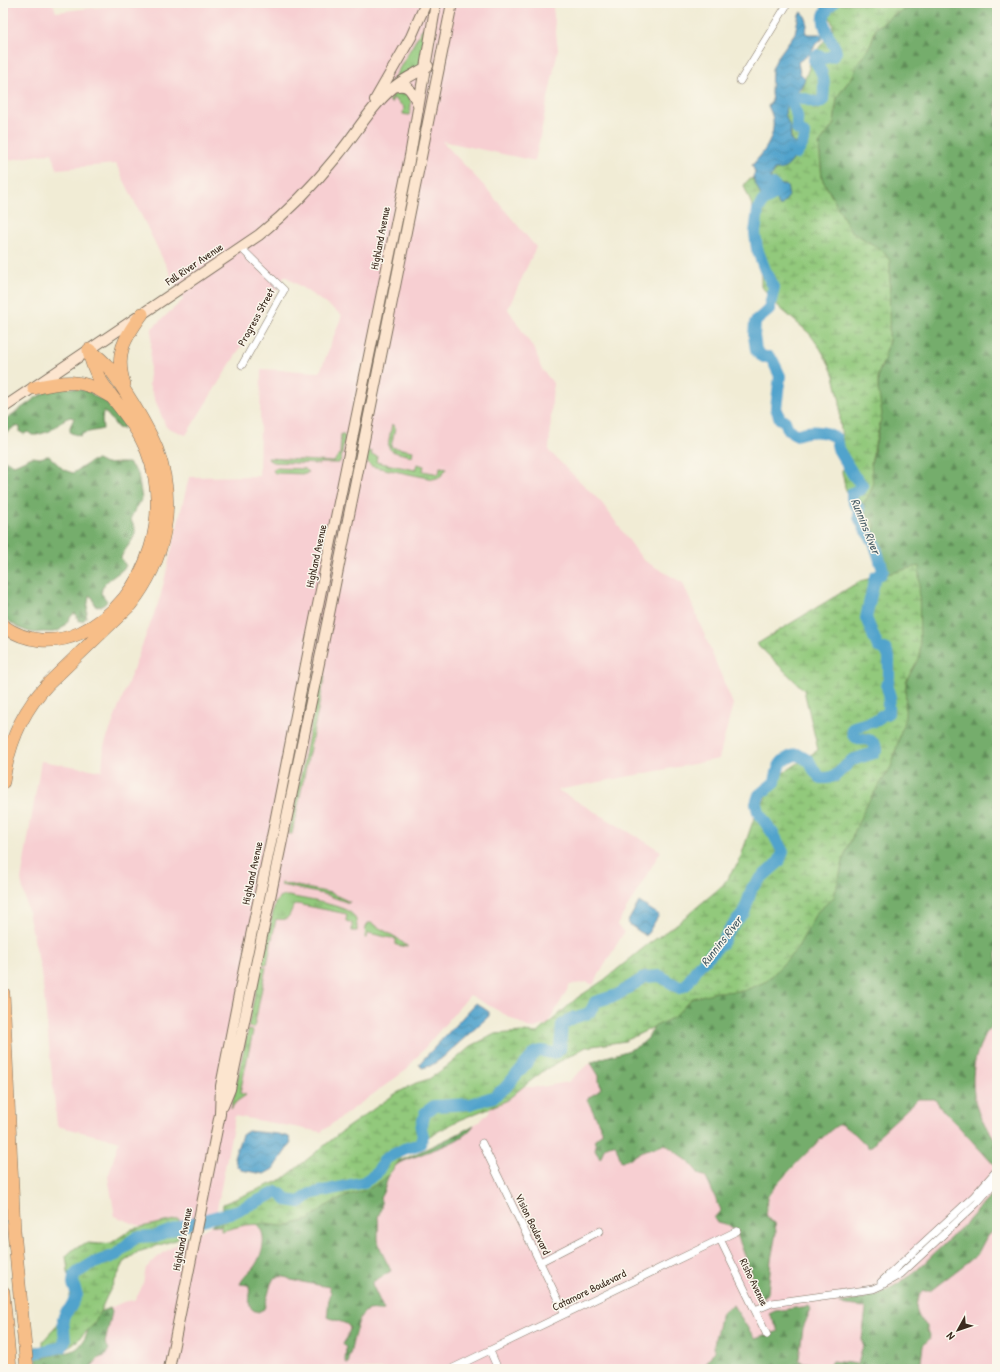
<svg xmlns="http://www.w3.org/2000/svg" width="1000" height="1372" font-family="'Patrick Hand',sans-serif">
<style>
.built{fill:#f7cfd2}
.grass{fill:url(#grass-tufts);stroke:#667a4d}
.forest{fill:url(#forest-firs);stroke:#586c45}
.wetland{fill:url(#wetland-marsh);stroke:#667a4d}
.garden{fill:url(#garden-dots);stroke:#667a4d}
.water{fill:url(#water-waves);stroke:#466675}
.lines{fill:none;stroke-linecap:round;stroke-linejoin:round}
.river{stroke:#51a3cc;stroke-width:12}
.street-casing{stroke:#7b6e5e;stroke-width:8}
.secondary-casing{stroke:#7b6e5e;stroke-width:12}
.highway-casing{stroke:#7b6e5e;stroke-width:14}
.street{stroke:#fff;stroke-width:7}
.secondary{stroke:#fce5cf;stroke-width:10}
.highway{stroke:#f7be88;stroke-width:13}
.labels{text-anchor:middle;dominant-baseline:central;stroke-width:3;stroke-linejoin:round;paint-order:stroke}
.street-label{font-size:11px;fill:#3b2a1e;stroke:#fbf7ec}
.water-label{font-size:12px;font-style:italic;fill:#445a64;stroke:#fbf7ec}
</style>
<defs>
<pattern id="grass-tufts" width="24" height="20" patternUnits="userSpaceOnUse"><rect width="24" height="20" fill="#92c97c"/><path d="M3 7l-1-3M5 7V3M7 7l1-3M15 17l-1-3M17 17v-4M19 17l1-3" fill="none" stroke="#78a365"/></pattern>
<pattern id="forest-firs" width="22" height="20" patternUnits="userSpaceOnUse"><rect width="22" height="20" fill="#75ad6c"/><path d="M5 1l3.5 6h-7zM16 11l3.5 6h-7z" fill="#618d58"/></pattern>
<pattern id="wetland-marsh" width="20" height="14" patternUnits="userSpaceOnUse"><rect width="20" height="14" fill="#92c97c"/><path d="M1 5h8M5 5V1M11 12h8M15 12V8" fill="none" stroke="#78a365"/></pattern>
<pattern id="garden-dots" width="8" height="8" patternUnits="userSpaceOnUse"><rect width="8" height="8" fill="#92c97c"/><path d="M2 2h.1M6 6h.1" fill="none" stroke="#78a365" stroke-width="1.8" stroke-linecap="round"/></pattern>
<pattern id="water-waves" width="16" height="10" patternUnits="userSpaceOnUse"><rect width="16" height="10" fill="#51a3cc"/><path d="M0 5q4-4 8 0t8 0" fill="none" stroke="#4485a5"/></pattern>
</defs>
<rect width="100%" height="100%" fill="#fbf7ec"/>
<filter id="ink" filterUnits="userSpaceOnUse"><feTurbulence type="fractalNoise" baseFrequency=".025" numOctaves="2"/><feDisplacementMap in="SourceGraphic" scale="8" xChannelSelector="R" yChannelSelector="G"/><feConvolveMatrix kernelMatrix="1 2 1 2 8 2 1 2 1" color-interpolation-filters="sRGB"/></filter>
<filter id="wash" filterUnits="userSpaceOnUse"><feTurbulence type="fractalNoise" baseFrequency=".012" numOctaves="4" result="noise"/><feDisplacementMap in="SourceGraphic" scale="16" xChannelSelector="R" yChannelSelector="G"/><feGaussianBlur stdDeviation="0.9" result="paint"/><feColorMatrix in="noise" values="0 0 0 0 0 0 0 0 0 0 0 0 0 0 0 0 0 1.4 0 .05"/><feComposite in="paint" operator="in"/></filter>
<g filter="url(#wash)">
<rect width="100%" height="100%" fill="#f1ecd5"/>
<!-- built -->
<path class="built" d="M 3,3 L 53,3 L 56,12 L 137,3 L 557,3 L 553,7 L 558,50 L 535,161 L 442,141 L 486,188 L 536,247 L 508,309 L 536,352 L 541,368 L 553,383 L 549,451 L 602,503 L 643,560 L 683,583 L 733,704 L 719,759 L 558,790 L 661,851 L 617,925 L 624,932 L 593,985 L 587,982 L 570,985 L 548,1024 L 531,1029 L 470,995 L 405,1071 L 321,1132 L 235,1116 L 215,1219 L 147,1229 L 115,1216 L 108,1177 L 119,1141 L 57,1126 L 42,976 L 21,880 L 41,761 L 102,771 L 104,746 L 160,598 L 189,477 L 259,476 L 261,369 L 320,372 L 342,315 L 285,276 L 186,435 L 166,427 L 149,385 L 152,328 L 183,300 L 116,164 L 57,169 L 52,153 L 3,161 Z
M 997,1019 L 997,1145 L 978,1113 L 975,1103 L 973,1087 L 973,1071 L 975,1060 L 984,1036 Z
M 591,1063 L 599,1076 L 599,1082 L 601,1087 L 600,1090 L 598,1092 L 589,1097 L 587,1099 L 602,1130 L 602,1133 L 594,1140 L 596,1146 L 595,1149 L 601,1159 L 604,1147 L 607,1145 L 613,1144 L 616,1146 L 621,1161 L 623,1161 L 633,1157 L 645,1150 L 659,1147 L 665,1144 L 688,1161 L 700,1175 L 705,1176 L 707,1180 L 722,1211 L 715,1218 L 717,1223 L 729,1226 L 737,1234 L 762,1299 L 768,1292 L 771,1260 L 770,1221 L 766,1214 L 768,1209 L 767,1199 L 772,1191 L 783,1179 L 821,1138 L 836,1125 L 840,1124 L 874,1144 L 879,1135 L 918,1099 L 935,1099 L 944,1112 L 949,1116 L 994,1165 L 997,1162 L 997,1189 L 968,1221 L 917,1270 L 896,1285 L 876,1295 L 870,1295 L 863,1299 L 840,1303 L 839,1304 L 864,1307 L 866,1309 L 862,1339 L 863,1346 L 858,1364 L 832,1361 L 829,1366 L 801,1362 L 799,1359 L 803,1328 L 811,1309 L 775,1311 L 769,1314 L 779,1331 L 755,1340 L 722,1312 L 715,1338 L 714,1351 L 703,1369 L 89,1369 L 99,1358 L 105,1356 L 109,1349 L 105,1343 L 112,1312 L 110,1308 L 123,1302 L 134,1300 L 138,1295 L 143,1284 L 146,1268 L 158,1257 L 172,1247 L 212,1225 L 224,1227 L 245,1218 L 257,1224 L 263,1235 L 262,1249 L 259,1258 L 254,1268 L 243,1277 L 243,1285 L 248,1285 L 251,1289 L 250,1300 L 266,1305 L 272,1281 L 274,1278 L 279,1277 L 287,1277 L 291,1280 L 329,1287 L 331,1293 L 329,1297 L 327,1306 L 329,1312 L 327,1317 L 347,1324 L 350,1328 L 348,1336 L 343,1344 L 346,1348 L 345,1361 L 348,1364 L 355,1335 L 359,1321 L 363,1314 L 366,1311 L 370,1310 L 381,1311 L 384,1310 L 372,1284 L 374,1281 L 384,1276 L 388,1265 L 385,1259 L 378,1240 L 379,1225 L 378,1217 L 382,1210 L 380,1198 L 385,1190 L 389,1175 L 392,1169 L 404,1160 L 450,1143 L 470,1131 L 474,1125 L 480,1121 L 489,1112 L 493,1100 L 512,1087 L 541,1087 L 568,1082 L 585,1067 Z
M 997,1227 L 997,1369 L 920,1369 L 923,1346 L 930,1335 L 927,1330 L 927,1326 L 923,1322 L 917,1314 L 916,1303 L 918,1296 L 924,1290 L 927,1291 L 952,1274 L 977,1255 L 987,1236 Z"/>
<!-- grass -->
<path class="grass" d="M 424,28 L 425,30 L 420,66 L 391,84 L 391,83 L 422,29 Z
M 396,92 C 412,91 413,103 409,115 L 403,114 L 404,107 L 393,98 L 391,103 L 389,100 Z
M 341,434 L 344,434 L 345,437 L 341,459 L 339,463 L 320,463 L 319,464 L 273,462 L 269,460 L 268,458 L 334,462 L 337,457 L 340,454 Z
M 367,451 L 372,452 L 371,455 L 377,456 L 376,462 L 415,470 L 417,464 L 424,466 L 423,471 L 439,474 L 440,467 L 447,468 L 440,477 L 433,479 L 375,467 L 371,466 L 367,462 Z
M 275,468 L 305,469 L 308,472 L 306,474 L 275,473 L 273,471 Z
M 321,675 L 325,676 L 292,834 L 289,834 Z
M 284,896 L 289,896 C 302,899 347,905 354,916 C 357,920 357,927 357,931 L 352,931 L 352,923 L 346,921 L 347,914 L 297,904 C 287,910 294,922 276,919 L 267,964 L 262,964 L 275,903 L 279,898 Z
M 368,923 L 371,923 L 397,938 L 408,947 L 396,945 L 396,939 L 368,933 L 367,938 L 365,938 L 366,926 Z
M 261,966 L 266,967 L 254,1028 L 248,1027 Z
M 248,1030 L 253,1031 L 240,1093 L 246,1095 L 236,1102 L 231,1109 Z"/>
<!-- forest -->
<path class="forest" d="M 919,3 L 997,3 L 997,1019 C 973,1045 967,1081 979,1114 C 983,1125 995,1135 997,1146 C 998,1151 997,1157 997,1162 L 994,1165 L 949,1116 L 944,1112 L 935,1099 L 918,1099 L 879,1135 L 874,1144 L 869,1148 L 854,1133 L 840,1124 C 830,1127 774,1185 768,1196 C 765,1202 768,1208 766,1214 L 770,1221 L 775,1223 L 776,1233 L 771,1260 L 768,1293 L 761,1300 L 737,1234 L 729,1226 L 717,1223 L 714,1218 L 721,1210 L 705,1176 L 700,1175 L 688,1161 L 665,1144 C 659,1147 652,1148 645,1150 C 637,1154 630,1160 621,1161 L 616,1146 L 614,1144 C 601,1146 605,1150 600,1159 L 595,1149 L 596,1146 L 594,1140 L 602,1133 L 602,1130 L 587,1099 C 591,1094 599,1094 601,1087 L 599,1082 L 599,1076 L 591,1063 C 609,1053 634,1054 648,1038 C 651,1033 654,1026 656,1021 L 761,930 L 881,580 C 874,562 884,548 874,533 L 875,524 L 864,511 L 862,504 L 868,497 L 871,472 L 871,463 L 879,430 L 878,374 L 884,360 L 889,340 L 888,318 L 890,289 L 883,251 L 851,232 L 822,179 L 819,143 L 834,124 L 837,97 L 854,74 L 857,65 L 871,44 L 876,28 L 893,15 Z
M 65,387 L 88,391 L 96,397 L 105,401 L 124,424 L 123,429 L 118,428 L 107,414 L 103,412 L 102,420 L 103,429 L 84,433 L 80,436 L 71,433 C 68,427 72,424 74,418 L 70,417 L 65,419 L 50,431 L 37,435 L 32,435 L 28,432 L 24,434 L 20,432 L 20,427 L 15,426 L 3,436 L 3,421 L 37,397 L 49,390 Z
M 47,456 L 49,456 L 64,470 L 73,473 L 92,461 L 97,460 L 105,464 L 120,463 L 129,463 L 138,474 L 142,499 C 140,501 131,516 131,518 C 131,523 136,527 135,533 C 133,542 124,549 121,558 L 126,566 C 118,576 103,579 101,593 L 107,601 C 104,606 101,607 95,606 L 93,598 L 89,595 L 86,618 L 83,621 L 79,621 L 75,613 C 69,617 68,622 63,627 C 57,634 50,632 42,632 C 40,632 38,633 36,633 C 24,632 10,624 3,615 L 3,459 L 14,465 L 32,457 L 40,458 Z
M 474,1125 C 462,1143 435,1148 417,1156 C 408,1159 398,1162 392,1169 C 386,1177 387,1188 380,1198 C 383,1205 381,1210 378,1217 C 379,1225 378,1231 378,1239 C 379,1249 387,1262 391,1271 L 374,1281 L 372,1284 L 384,1310 C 379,1311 371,1308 366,1311 C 356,1317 351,1353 348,1364 L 347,1364 L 345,1361 L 346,1348 L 343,1344 L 348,1336 L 350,1328 L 347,1324 L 327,1317 C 329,1309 327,1301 331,1293 L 329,1287 L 291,1280 C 286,1276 280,1276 274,1278 L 271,1284 L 264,1309 L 258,1312 C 256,1311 254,1311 252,1309 C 246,1305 253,1293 248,1285 L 240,1284 C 244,1276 249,1273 254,1267 C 262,1256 269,1234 256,1224 C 253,1222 249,1220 245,1218 L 224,1227 L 212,1225 L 239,1211 L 393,1162 L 400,1161 L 456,1135 Z
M 997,1189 L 997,1214 L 995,1217 L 997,1221 L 997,1227 L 987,1236 L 977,1255 L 930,1291 L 924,1291 C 912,1302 915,1316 927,1326 L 927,1330 L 930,1338 L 923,1346 L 920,1369 L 703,1369 L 714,1351 L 715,1338 L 722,1312 L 733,1305 L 755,1339 L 779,1331 L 769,1314 L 775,1311 L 808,1306 L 811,1309 L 803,1328 L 799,1359 L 801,1362 L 829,1366 L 832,1361 L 858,1364 L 863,1346 L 862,1339 L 866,1309 L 864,1307 L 839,1304 L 839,1303 L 863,1299 L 870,1295 L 876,1295 L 896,1285 L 917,1270 L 968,1221 Z
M 110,1308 L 112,1312 L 105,1343 L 109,1349 L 105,1356 L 99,1358 L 89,1369 L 38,1369 L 35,1347 C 48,1345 61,1356 72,1351 C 88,1345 86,1326 96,1315 C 99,1311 105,1310 110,1308 Z"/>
<!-- wetland -->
<path class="wetland" d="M 818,3 L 919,3 L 893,15 L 876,28 L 871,44 L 857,65 L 854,74 L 837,97 L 834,124 L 819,144 L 822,179 L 851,231 L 883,251 L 890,261 L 889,340 L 884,360 L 878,374 L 878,388 L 882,414 L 871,463 L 873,486 L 868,497 L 862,504 L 864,511 L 875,524 L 874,533 L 853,509 L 845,487 L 842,472 L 844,458 L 840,421 L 840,402 L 834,376 L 829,364 L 820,348 L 809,333 L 780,308 L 761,286 L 761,276 L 759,266 L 760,225 L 744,186 C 746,181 749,179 754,178 L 754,182 L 758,187 L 759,192 L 766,197 L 773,197 L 776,198 L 779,206 L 781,206 L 787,186 L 776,183 L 769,177 L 772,176 L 774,173 L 774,170 C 790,171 798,155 800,141 L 795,144 L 791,141 L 791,131 L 786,122 L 785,108 L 788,102 L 801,89 L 809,68 L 810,60 L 833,29 C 832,17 827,11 818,3 Z
M 919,566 L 920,656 L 906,681 L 905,717 L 891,767 L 865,807 L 845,854 L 834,897 L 816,913 L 797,949 L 767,981 L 743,991 L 717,992 L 692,998 L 674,1017 L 625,1041 L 586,1047 L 546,1069 L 524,1086 L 506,1101 L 459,1120 L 424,1139 L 406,1152 L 390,1173 L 383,1180 L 368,1189 L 349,1195 L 326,1206 L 308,1220 L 284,1226 L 262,1224 L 245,1225 L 221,1231 L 223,1204 L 283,1179 L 345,1129 L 395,1094 L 416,1083 L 429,1079 L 449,1065 L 471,1046 L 495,1034 L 522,1032 L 538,1033 L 577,998 L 604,980 L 647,945 L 678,923 L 722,886 L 739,862 L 755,815 L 780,775 L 818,750 L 804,690 L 757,644 L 860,581 Z
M 179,1219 L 178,1239 L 138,1252 L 125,1261 L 106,1298 L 95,1323 L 74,1344 L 60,1353 L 43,1358 L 43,1341 L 64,1318 L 71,1292 L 66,1256 L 75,1248 L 88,1243 L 100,1244 L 111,1243 L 132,1229 Z"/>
<!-- garden -->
<path class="garden" d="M 392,424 L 395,428 L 391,447 L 413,451 L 412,456 C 383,450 387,452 392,424 Z
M 282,883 L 331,893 L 350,902 L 349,903 L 327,895 L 281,885 L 280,884 Z"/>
<!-- water -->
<path class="water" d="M 802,12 C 807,18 809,24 805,32 L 808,34 L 820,34 L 822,36 L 822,39 C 813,45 816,45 811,52 C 808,56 802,59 798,62 L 800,73 L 805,78 C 802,91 789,96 786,107 C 783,117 789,121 790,128 C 791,132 790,136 791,141 L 795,144 L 800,141 L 805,141 L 806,146 L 804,151 L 798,152 C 791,162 788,171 774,170 C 774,174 773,175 769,177 L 776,183 L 787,186 L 789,196 L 781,206 L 779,206 L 776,198 L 761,196 C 758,191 758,187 754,182 L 754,178 L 752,179 L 755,172 L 752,165 C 763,154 775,138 773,121 C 773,116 770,110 768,106 L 772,101 L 771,93 L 772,69 L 777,58 L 795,33 L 799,14 Z
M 639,902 L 659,915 L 646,936 L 627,923 Z
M 476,1003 L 489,1012 L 489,1016 L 441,1059 L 430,1066 L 422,1068 L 419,1064 Z
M 248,1131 L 278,1134 L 289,1137 L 291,1143 L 273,1169 L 264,1174 L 241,1170 L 237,1166 L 234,1157 L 242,1135 Z"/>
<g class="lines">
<!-- river -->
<path class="river" d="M 796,154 C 801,148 804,143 804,134 L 797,129 C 796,124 798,121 797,116 C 796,110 791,106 792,100 C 801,95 809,101 818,103 L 823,100 C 825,82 825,74 814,60 L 815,56 L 817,55 L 825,58 L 833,56 L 836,52 C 835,46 833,45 831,40 C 823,26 819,14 833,3
M 191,1223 L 234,1212 L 277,1192 L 282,1195 L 286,1200 L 300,1202 L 310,1194 L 364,1182 L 376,1174 L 385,1159 L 404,1149 L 420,1144 L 423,1136 L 421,1128 L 425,1113 L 434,1106 L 470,1104 L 493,1097 L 505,1088 L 535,1053 C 537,1052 539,1051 541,1051 C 550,1051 552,1057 560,1049 L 562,1025 C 566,1022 571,1018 576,1017 C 589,1013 590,1015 595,1002 L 617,995 L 645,977 L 660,976 L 680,988 L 687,984 L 698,967 L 721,944 L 731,927 L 744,913 L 752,888 L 762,877 L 779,862 L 783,852 L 774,835 L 758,812 L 756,804 L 759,795 L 775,782 C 778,764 780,760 797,754 L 809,761 L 815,772 L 821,778 L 827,778 L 835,776 L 852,760 L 874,753 L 877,749 C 873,739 866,739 857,738 L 853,735 L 852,730 L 854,727 L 878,720 L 881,716 L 888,713 L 888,703 L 890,697 L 887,687 L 889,677 L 889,657 L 885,649 L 878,647 L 866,618 L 875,577 L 881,574 L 883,570 L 874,542 L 866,531 L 859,517 L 859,509 L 854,503 L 852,498 L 852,493 L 861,489 L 863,486 L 854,476 L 838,449 L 836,438 C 825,430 809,430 796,435 L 788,429 L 785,421 L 780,419 L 776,408 L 780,376 L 773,361 L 769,357 L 764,357 L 759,354 L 756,350 L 754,336 L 755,323 L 757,320 L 769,310 L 774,287 L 765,270 L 757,249 L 755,233 L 758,210 L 763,201 L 774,195 L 776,192 L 776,188 L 773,185
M 35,1353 L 62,1347 L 65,1341 L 63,1319 L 65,1314 L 70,1308 L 77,1295 L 73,1284 L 74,1276 L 78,1272 L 91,1264 L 116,1255 L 130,1242 L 137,1237 L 156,1236 L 185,1225"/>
</g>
</g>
<g filter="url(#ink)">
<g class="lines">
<!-- street casing -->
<g class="street-casing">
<path id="street" d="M 740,81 L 788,3
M 241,248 L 284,290 L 242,365
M 482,1143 L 565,1314
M 720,1239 L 767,1335
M 540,1262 L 600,1231
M 881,1282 L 974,1196 L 997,1170
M 755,1310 L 772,1303 L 873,1289 L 882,1285 L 901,1274 L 977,1203 L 997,1180
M 490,1351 L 498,1369
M 451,1369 L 737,1231"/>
</g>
<!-- secondary casing -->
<g class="secondary-casing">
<path id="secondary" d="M 394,87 C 409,82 412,92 418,104
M 375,100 L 411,37 L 426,3
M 3,408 L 259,235 C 289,211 314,185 338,155 C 357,132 371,106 394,87 C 405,78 417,73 428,66
M 223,1106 L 230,1089 L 323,644 L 452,3
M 169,1369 L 220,1114 L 221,1086 L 245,964 L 274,827 L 311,639 L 410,156 L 436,3"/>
</g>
<!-- highway casing -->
<g class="highway-casing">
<path id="highway" d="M 124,384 C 114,353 125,338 142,314
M 34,388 C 65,381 82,378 110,396
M 3,626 C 26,642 54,645 80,633 C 151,600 177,504 141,438 C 126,408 94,385 89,350
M 3,782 C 8,745 22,711 48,684 L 130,605 C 165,561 177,504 157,450 C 151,434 142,419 133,404 C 118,381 112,366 89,350
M 3,993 L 14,1231 L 27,1369
M 3,1292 L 10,1369"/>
</g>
<!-- street -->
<use href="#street" class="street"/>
<!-- secondary -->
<use href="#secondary" class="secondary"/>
<!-- highway -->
<use href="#highway" class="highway"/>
</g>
</g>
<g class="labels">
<!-- street labels -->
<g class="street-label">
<text transform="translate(380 238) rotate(-79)">Highland Avenue</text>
<text transform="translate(194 264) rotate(-34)">Fall River Avenue</text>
<text transform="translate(256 317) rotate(-61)">Progress Street</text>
<text transform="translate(316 556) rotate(-78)">Highland Avenue</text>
<text transform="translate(252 873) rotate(-78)">Highland Avenue</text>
<text transform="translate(533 1224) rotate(64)">Vision Boulevard</text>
<text transform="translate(182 1239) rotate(-79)">Highland Avenue</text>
<text transform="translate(754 1282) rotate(64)">Risho Avenue</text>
<text transform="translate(589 1290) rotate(-26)">Catamore Boulevard</text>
</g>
<!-- water labels -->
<g class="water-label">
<text transform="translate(866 526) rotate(68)">Runnins River</text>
<text transform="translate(721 941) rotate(-52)">Runnins River</text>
</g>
</g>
<!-- margin -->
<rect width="1000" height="1372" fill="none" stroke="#fbf7ec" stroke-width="16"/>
<!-- north arrow -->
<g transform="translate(958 1330) rotate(230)" stroke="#fbf7ec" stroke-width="3" paint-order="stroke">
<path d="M0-3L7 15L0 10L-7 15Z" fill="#3b2a1e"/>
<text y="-6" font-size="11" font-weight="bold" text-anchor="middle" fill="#3b2a1e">N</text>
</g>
</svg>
